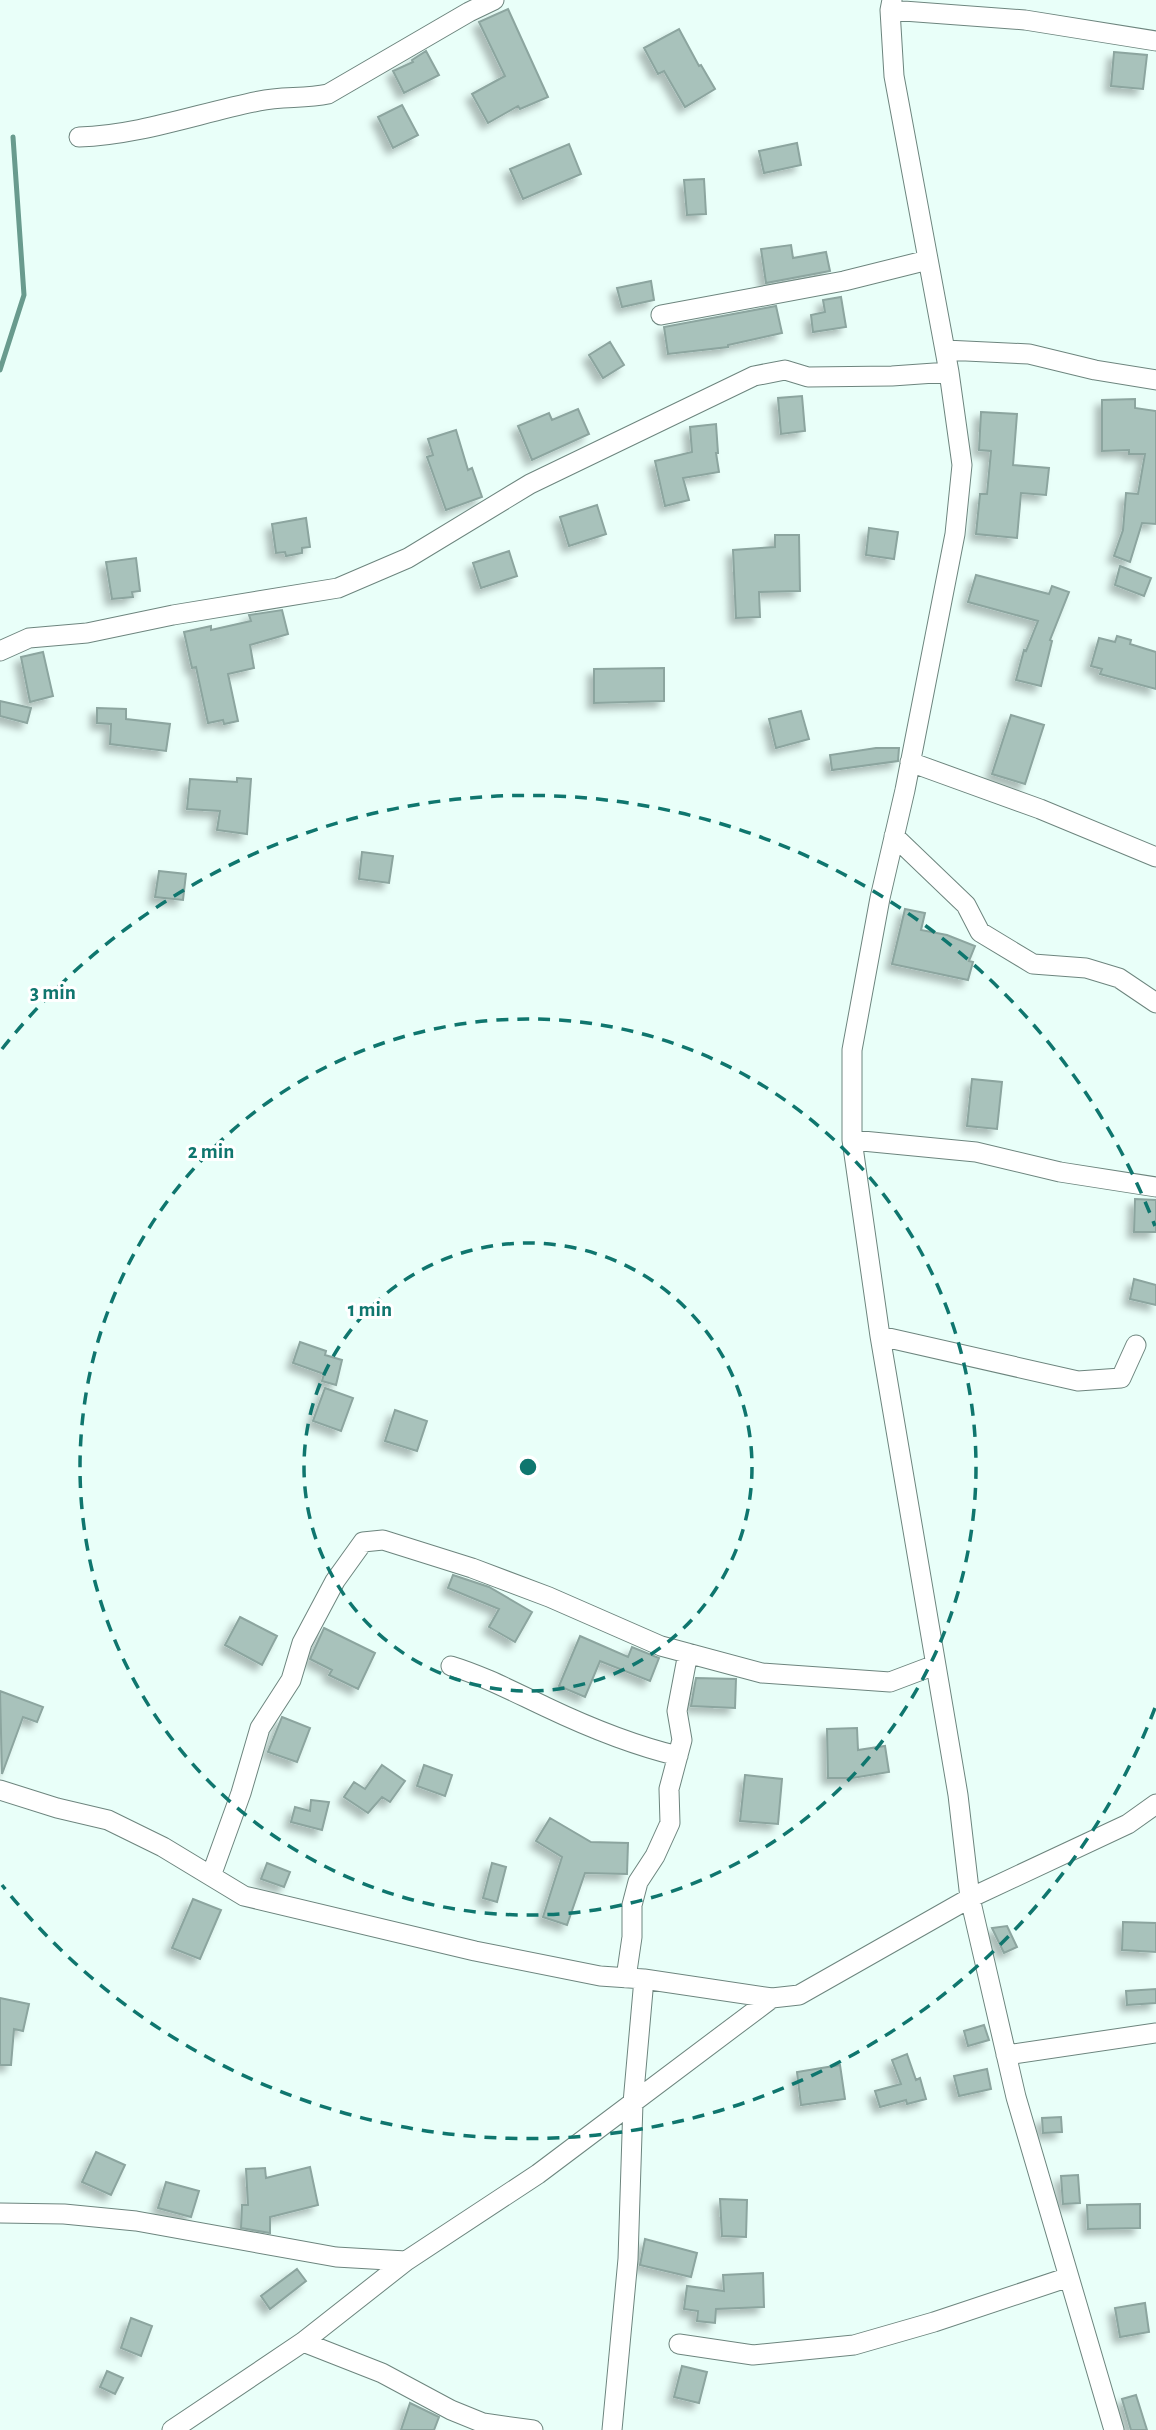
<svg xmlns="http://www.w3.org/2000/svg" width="1156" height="2430" font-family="'Alegreya Sans',sans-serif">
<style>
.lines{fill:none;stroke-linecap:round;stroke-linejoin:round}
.stream{stroke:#699b8e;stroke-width:5}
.building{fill:#a8c2bb;stroke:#8ca59f;stroke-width:2;filter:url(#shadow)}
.minor-casing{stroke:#6d857e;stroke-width:21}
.minor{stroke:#fff;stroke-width:19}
.ring{fill:none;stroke:#0f766e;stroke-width:3.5;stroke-dasharray:12 9}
.centre{fill:#0f766e;stroke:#fff;stroke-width:3.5}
.ring-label{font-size:21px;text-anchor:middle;font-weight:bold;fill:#0f766e;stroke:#fff;stroke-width:6;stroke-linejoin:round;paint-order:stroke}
</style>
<defs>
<filter id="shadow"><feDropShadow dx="-6" dy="6" stdDeviation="3.5" flood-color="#0004"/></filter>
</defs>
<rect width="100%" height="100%" fill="#e9fff9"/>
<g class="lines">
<!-- stream -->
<path class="stream" d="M 0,370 L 24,295 L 13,137"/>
</g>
<!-- building -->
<path class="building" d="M 508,9 L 548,97 L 520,109 L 518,106 L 488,123 L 472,94 L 505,76 L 479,22 Z
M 679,29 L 699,66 L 701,65 L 715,89 L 685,107 L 664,71 L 658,74 L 644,48 Z
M 426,51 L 439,75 L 404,93 L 393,71 L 413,62 L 412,60 Z
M 1114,52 L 1147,55 L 1143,89 L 1111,86 Z
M 402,105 L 418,135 L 393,148 L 378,117 Z
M 797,143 L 801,165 L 764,173 L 759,151 Z
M 569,144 L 581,174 L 523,199 L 510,169 Z
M 704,179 L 706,214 L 687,215 L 684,180 Z
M 791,245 L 793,258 L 826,252 L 830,271 L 766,283 L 761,249 Z
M 651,281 L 654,300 L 622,307 L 617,288 Z
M 841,297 L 846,327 L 813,332 L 811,315 L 825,312 L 823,300 Z
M 776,306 L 782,333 L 728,345 L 728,347 L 668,354 L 664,327 Z
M 610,342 L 624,365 L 603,378 L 589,355 Z
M 802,396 L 805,431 L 781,434 L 778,398 Z
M 1135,399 L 1135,408 L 1156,411 L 1156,524 L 1142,523 L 1130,562 L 1114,556 L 1123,530 L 1126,493 L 1138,494 L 1145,454 L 1129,454 L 1129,450 L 1102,451 L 1102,400 Z
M 578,409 L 589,434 L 532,460 L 518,426 L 549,413 L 552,420 Z
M 981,412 L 1017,414 L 1013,465 L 1049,468 L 1046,495 L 1021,493 L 1017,538 L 976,534 L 980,494 L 987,494 L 991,451 L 979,450 Z
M 716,424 L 718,453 L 716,453 L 719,472 L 683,478 L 689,500 L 665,506 L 655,461 L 692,452 L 690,427 Z
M 456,430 L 468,470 L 472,468 L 482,497 L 446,510 L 427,457 L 433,455 L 428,439 Z
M 597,505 L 606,534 L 569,546 L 560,517 Z
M 306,518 L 310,547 L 302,548 L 302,553 L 286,556 L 285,552 L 276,553 L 272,524 Z
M 869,528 L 898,532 L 894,559 L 866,555 Z
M 775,535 L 799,535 L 800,591 L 759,592 L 760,617 L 736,618 L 733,550 L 775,547 Z
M 509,551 L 517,576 L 481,588 L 473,563 Z
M 136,558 L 140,591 L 132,592 L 133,597 L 112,599 L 106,562 Z
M 1120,566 L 1151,578 L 1144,596 L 1115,585 Z
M 976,575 L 1049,594 L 1052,586 L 1069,592 L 1050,640 L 1052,641 L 1041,686 L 1016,680 L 1024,650 L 1026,651 L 1038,621 L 968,602 Z
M 282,610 L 288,634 L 250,645 L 254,668 L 228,674 L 238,721 L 224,724 L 223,720 L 208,723 L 196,667 L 192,668 L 184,632 L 211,626 L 211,630 L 251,621 L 249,615 Z
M 1117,636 L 1131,640 L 1130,644 L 1156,652 L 1156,689 L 1100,674 L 1102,669 L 1091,666 L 1099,638 L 1115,642 Z
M 43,652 L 53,696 L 30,702 L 21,657 Z
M 664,668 L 664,701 L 594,703 L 594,669 Z
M 0,701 L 31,708 L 27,723 L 0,716 Z
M 97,708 L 126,709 L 126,719 L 170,724 L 166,751 L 110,744 L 111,724 L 97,723 Z
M 801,711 L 809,739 L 776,748 L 769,719 Z
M 1011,715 L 1044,725 L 1025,784 L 992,774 Z
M 876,748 L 899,748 L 898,761 L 832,770 L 830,755 Z
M 237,778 L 251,779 L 247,834 L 217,830 L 220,811 L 187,809 L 190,779 L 237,782 Z
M 362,852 L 393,856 L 389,883 L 359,879 Z
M 159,871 L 186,874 L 183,900 L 155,897 Z
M 905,909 L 925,913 L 921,930 L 947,935 L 975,946 L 969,961 L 973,962 L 968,980 L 892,964 Z
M 972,1079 L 1002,1082 L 997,1129 L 967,1126 Z
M 1135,1199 L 1156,1200 L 1156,1232 L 1134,1232 Z
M 1134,1279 L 1156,1285 L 1156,1305 L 1130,1299 Z
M 300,1342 L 326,1351 L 325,1355 L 342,1360 L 336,1385 L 322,1381 L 324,1374 L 293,1363 Z
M 325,1388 L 353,1398 L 341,1431 L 313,1421 Z
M 395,1410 L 427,1421 L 417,1451 L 385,1441 Z
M 453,1575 L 489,1587 L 532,1612 L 515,1642 L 489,1627 L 499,1609 L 448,1588 Z
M 240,1617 L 277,1636 L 262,1665 L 225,1645 Z
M 324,1628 L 375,1653 L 358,1689 L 329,1675 L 332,1670 L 310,1659 Z
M 580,1636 L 628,1657 L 632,1647 L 659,1658 L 650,1681 L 600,1661 L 585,1697 L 559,1686 Z
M 696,1678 L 736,1679 L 735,1708 L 691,1706 Z
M 0,1691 L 43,1707 L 37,1722 L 23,1717 L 2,1774 Z
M 282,1717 L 310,1728 L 297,1762 L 268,1752 Z
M 857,1728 L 858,1750 L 885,1746 L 889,1772 L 852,1778 L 828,1778 L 827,1729 Z
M 382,1765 L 405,1781 L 390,1802 L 382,1797 L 368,1813 L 344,1797 L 354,1782 L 365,1789 Z
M 424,1765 L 452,1775 L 445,1796 L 417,1786 Z
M 745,1775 L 782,1779 L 778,1824 L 740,1821 Z
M 311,1800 L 329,1802 L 322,1830 L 291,1822 L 295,1807 L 310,1811 Z
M 550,1818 L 591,1842 L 628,1843 L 627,1874 L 585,1873 L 567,1925 L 543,1917 L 562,1857 L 536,1841 Z
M 267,1863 L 290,1872 L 284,1887 L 261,1879 Z
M 492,1863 L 506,1867 L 497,1902 L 483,1898 Z
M 193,1899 L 221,1910 L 200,1959 L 172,1948 Z
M 1123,1922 L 1156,1923 L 1156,1952 L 1122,1950 Z
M 1007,1926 L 1017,1947 L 1004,1953 L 992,1928 Z
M 1156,1989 L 1156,2003 L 1127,2005 L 1126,1991 Z
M 0,1998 L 29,2004 L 23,2031 L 14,2029 L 11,2065 L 0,2065 Z
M 984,2025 L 989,2040 L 968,2046 L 964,2031 Z
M 907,2054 L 916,2080 L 920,2078 L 926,2099 L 907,2104 L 906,2100 L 880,2107 L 875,2091 L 901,2084 L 892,2060 Z
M 840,2065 L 845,2099 L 801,2105 L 797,2072 Z
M 987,2069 L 991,2089 L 959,2096 L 954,2076 Z
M 1061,2117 L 1062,2132 L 1043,2133 L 1042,2118 Z
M 96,2152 L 125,2165 L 111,2195 L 82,2182 Z
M 310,2167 L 318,2205 L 270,2217 L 270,2233 L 241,2228 L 242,2205 L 248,2205 L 246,2169 L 265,2168 L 266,2178 Z
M 1078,2175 L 1080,2203 L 1063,2204 L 1061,2176 Z
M 166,2182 L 199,2191 L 191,2217 L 158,2208 Z
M 720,2199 L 747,2200 L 746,2237 L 722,2236 Z
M 1140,2204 L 1140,2228 L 1088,2229 L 1087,2205 Z
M 645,2239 L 697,2253 L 691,2277 L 640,2265 Z
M 297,2269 L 306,2281 L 270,2309 L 261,2296 Z
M 763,2273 L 764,2307 L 716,2309 L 715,2323 L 697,2321 L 698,2311 L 684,2309 L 687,2286 L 724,2291 L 723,2275 Z
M 1145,2303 L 1149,2332 L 1120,2337 L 1115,2308 Z
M 131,2318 L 152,2326 L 141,2356 L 121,2348 Z
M 682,2366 L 707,2372 L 699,2403 L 674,2397 Z
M 107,2371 L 123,2378 L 115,2394 L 100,2387 Z
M 1136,2395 L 1147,2430 L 1131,2430 L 1122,2399 Z
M 410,2403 L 439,2417 L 434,2430 L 401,2430 Z"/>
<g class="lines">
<!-- minor casing -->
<g class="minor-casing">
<path id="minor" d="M 892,0 L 890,10 L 894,76 L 949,372 L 962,465 L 955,534 L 905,790 L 880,898 L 852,1050 L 852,1140 L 880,1336 L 958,1795 L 970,1898 L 1016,2097 L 1114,2430
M 890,10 L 1025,20 L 1156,41
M 79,137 C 140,135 199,113 259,101 C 282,96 305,99 328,94 L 469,12 L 494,0
M 661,315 L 844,281 L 928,260
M 945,350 L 1029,354 L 1095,370 L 1156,380
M 0,651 L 29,638 L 87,633 L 173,615 L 338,588 L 408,558 L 530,484 L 754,376 L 785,370 L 808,377 L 892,376 L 949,372
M 910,762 L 1040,809 L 1156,857
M 894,836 L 966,905 L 980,932 L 1033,964 L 1086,968 L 1119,978 L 1156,1003
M 852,1140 L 976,1152 L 1060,1172 L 1156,1187
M 880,1336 L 1078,1381 L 1121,1378 L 1136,1345
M 451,1666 C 484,1676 514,1692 546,1707 C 588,1727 632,1745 678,1756
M 0,1790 L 57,1808 L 108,1820 L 163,1847 L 244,1896 L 475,1951 L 600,1976 L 644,1979 L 772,1998 L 799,1995 L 970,1898 L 1128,1824 L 1156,1804
M 211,1876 L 241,1793 L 260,1728 L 291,1680 L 302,1643 L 335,1581 L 363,1542 L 383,1540 L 472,1568 L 549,1597 L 661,1646 L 762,1673 L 890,1682 L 935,1665
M 626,1978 L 632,1937 L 632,1905 L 638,1882 L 655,1856 L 670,1823 L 669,1789 L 682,1740 L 677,1711 L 688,1653
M 1006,2055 L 1156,2033
M 0,2213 L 64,2214 L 136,2221 L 336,2257 L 406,2261
M 303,2342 L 382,2373 L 451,2410 L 483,2423 L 533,2430
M 679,2344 L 753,2355 L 854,2345 L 934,2322 L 1069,2277
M 172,2430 L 303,2342 L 406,2261 L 538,2174 L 772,1998
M 612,2430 L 628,2259 L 633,2103 L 644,1979"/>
</g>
<!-- minor -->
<use href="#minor" class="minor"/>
</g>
<!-- distance rings -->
<g class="ring">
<circle cx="528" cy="1467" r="224"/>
<circle cx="528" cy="1467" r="448"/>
<path d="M1155 1708A672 672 0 0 1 2 1885M2 1049A672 672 0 0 1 1155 1226"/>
</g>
<circle cx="528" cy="1467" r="10" class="centre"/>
<g class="ring-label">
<text x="53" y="999">3 min</text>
<text x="211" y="1158">2 min</text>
<text x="370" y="1316">1 min</text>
</g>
</svg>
